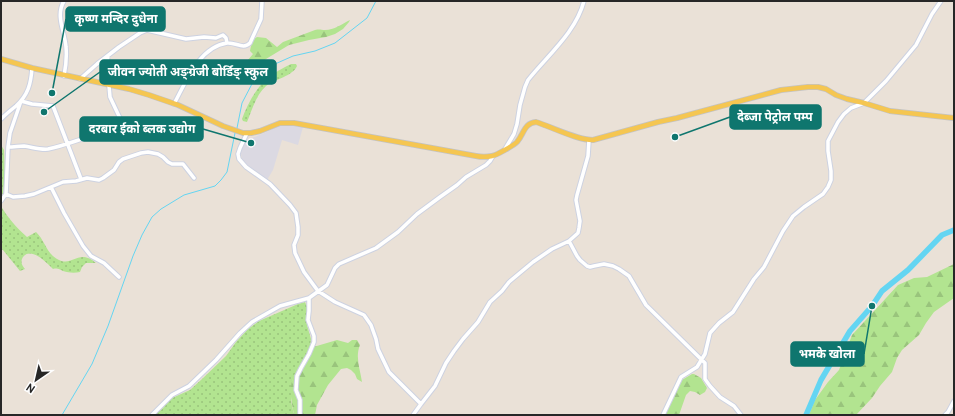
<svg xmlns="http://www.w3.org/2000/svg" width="955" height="416" font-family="Overpass,'Noto Sans Devanagari',sans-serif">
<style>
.industrial{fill:#dbd9e2}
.grass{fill:url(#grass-dots)}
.forest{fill:url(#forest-firs)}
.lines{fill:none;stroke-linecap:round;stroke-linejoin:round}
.stream{stroke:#64d5f2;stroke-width:1}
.river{stroke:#64d5f2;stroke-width:5.5}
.minor-casing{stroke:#cdd2e1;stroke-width:5.5}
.major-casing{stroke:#c3c3c3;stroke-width:6}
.minor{stroke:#fff;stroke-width:3.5}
.major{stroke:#f5c651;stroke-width:4.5}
.leader{fill:none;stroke:#0f766e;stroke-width:1.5}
.callout-dot{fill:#0f766e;stroke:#fff;stroke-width:1.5}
.callout{fill:#0f766e;stroke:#0f766e;stroke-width:1.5}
.callout-label{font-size:12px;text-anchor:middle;font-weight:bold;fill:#fff}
</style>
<defs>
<pattern id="grass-dots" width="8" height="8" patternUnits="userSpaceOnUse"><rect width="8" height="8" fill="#b2e490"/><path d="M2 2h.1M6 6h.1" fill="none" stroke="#99c47c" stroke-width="1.8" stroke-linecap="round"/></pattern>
<pattern id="forest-firs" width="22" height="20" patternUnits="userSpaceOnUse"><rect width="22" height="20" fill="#b2e490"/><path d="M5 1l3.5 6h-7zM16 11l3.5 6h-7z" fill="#99c47c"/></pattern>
</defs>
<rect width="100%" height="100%" fill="#eae1d7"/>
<!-- industrial -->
<path class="industrial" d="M 281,124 L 303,127 L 298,145 L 282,140 L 273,170 L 267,180 L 243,162 L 241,154 L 241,150 L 246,140 L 250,138 L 255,137 L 269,131 Z"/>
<!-- grass -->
<path class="grass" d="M 291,64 L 296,64 L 297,66 C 293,76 275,79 266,86 C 256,95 252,110 247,122 L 243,121 L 242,119 C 247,105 257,86 269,77 C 275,72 283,68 291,64 Z
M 1,145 L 4,150 L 5,176 L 3,193 L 1,197 Z
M 1,206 C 7,217 17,228 27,237 L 36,232 C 45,240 46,254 59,260 C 73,267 78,248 96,263 L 86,263 L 82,267 L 80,272 C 75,273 69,273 63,271 C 59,269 58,268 53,269 C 47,263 31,246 23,257 C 20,262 22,265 25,269 L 20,271 L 3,250 L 1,249 Z
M 305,302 L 307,307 L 307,325 L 311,339 L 310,348 L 299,367 L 292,381 L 291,401 L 294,415 L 153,415 L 161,410 L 172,398 L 190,390 L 202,379 L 226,356 L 236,342 L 248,329 L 259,321 L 298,304 Z"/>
<!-- forest -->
<path class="forest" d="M 350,20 L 349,22 L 343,29 L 335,34 L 326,37 L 309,40 L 289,45 L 266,59 L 256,68 L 250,65 L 247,61 L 253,54 L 250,51 C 251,46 252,40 257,37 L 266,38 L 277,47 L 283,42 L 315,30 C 320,29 321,30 325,30 C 334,30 342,24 350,20 Z
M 954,264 L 954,298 L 934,312 L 926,323 L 919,335 L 902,350 L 897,358 L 892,372 L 880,386 L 872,398 L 856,415 L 809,415 L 815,400 L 828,382 L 839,370 L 852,335 L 898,285 L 914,278 L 927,277 Z
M 337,340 L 348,343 L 352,340 L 357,340 L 360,345 C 355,357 360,369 362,382 L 357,379 L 355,374 L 351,370 L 347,368 L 341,369 L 328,385 L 317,405 L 315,415 L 294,415 C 292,404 289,392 292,381 C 295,371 305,357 310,348 Z
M 692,374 L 694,374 L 701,378 L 707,388 L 705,392 L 700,395 L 695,392 L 690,391 L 686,395 L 679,415 L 665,415 L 667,410 L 677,390 L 679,385 L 682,380 Z"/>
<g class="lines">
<!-- stream -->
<path class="stream" d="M 237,128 L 242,103 L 254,80 L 275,64 L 293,56 L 315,51 L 335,43 L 367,18 L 376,1
M 62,415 L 92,364 L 108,326 L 133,256 L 142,235 L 152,217 L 161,209 L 184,195 L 215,186 L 221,180 L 227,172 L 235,133"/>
<!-- river -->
<path class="river" d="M 806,415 L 821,380 L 850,331 L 872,306 L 882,291 L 908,270 L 942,235 L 954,230"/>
<!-- minor casing -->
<g class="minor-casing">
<path id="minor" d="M 64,1 C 55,16 65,32 66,47 C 67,57 66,66 64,76
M 108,56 L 107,63 L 110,97 L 126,131
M 80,79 L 97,64 L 119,47 L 140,33 L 147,30 L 186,39 L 204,37 L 216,38 L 223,35 L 226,38 L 227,43
M 174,104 C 186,82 199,47 227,43 C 236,42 243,50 250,43 L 261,19 L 262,1
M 1,119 C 6,114 11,110 16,106 C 28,95 31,84 32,68
M 247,133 L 240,148 L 238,154 L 239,159 L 246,167 L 270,184 L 290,205 L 296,213 L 298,227 L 298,235 L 294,245 L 295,253 L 304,272 L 318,291 L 335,302 L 364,315 L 371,325 L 376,339 L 378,349 L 389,372 L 421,404 L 413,415
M 8,147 C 14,147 19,146 24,146 C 32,147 40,150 48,149 C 74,144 99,129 126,131 C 135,132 145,135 154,137
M 505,149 L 514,134 L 517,124 L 520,105 L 525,87 L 528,80 C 548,55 576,32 584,1
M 51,187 L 64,213 L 83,246 L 91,256 L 104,263 L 119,277
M 6,194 L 13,197 L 25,196 L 34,194 L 63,182 L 76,181 L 87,178 L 99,180 L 103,178 L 114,170 L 119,162 L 123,159 L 141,153 L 148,152 L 158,154 L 163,157 L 168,162 L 172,164 L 183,164 L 194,178
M 1,201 L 6,194 L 8,147 L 10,133 L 21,101 L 32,104 L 53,106 L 81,179
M 569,241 L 577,256 L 580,260 L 587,266 L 590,267 L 594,266 L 604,264 L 613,266 L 619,269 L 629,276 L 646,305 L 705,363 L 705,379 L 710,386 L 720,397 L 734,406 L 741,415
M 421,404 L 435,386 L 446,363 L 454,351 L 463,339 L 478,322 L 490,302 L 502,291 L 509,282 L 533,262 L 552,249 L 569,241 L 578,233 L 579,228 L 580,221 L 576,200 L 577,195 L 588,156 L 589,140
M 152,415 L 172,395 L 189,386 L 216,360 L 240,333 L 252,322 L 280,306 L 309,298 L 327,285 L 335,268 L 339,264 L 376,248 L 398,232 L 417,214 L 440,197 L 457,185 L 466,177 L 486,165 L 490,161 L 493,156
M 300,415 L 300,400 L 296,390 L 297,376 L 301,368 L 309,354 L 314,342 L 314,336 L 308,320 L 309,311 L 309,298
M 663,415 L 681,377 L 697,367 L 705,354 L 710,333 L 719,323 L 733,312 L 754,279 L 764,267 L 783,231 L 793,216 L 804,207 L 823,194 L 828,187 L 831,180 L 831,171 L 828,151 L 828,141 L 838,122 L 844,114 L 851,108 L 864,103 L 886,81 L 916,45 L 932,14 L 941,1
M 945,415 L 948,412 L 954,401"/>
</g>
<!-- major casing -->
<g class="major-casing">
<path id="major" d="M 1,59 L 32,68 L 129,89 L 149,95 L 178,105 L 223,126 L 243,133 L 251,133 L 260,131 L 280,123 L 294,123 L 476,156 C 481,157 487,157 492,156 C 497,155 514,145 517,142 C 524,134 524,123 536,122 C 552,127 577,140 593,140 L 658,122 L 677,118 L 781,90 L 808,87 L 818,87 L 826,89 L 836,95 L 847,99 L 864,103 L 890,111 L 954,118"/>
</g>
<!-- minor -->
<use href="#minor" class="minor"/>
<!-- major -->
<use href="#major" class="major"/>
</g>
<!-- callouts -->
<path class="leader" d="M52 93L66 19M44 112L100 72M675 137L730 117M251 143L203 129M872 306L864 354"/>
<g class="callout-dot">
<circle cx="52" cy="93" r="4"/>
<circle cx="44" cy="112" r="4"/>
<circle cx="675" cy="137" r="4"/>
<circle cx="251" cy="143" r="4"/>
<circle cx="872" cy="306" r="4"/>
</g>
<g class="callout">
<rect x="66" y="7" width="99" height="24" rx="4"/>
<rect x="100" y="60" width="176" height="24" rx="4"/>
<rect x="730" y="105" width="91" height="24" rx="4"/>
<rect x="80" y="117" width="123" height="24" rx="4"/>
<rect x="791" y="342" width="73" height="24" rx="4"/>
</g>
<g class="callout-label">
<text x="116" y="23">कृष्ण मन्दिर दुधेना</text>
<text x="188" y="76">जीवन ज्योती अङ्ग्रेजी बोर्डिङ् स्कुल</text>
<text x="775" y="121">देब्जा पेट्रोल पम्प</text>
<text x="142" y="133">दरबार ईको ब्लक उद्योग</text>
<text x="827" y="358">भमके खोला</text>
</g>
<!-- border -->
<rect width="955" height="416" fill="none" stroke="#272727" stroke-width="4"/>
<!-- north arrow -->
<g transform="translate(36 380) rotate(214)" stroke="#ffffff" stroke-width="3" paint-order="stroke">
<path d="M0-3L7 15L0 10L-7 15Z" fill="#272727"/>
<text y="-6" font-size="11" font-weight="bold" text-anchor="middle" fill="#272727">N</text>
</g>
</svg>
